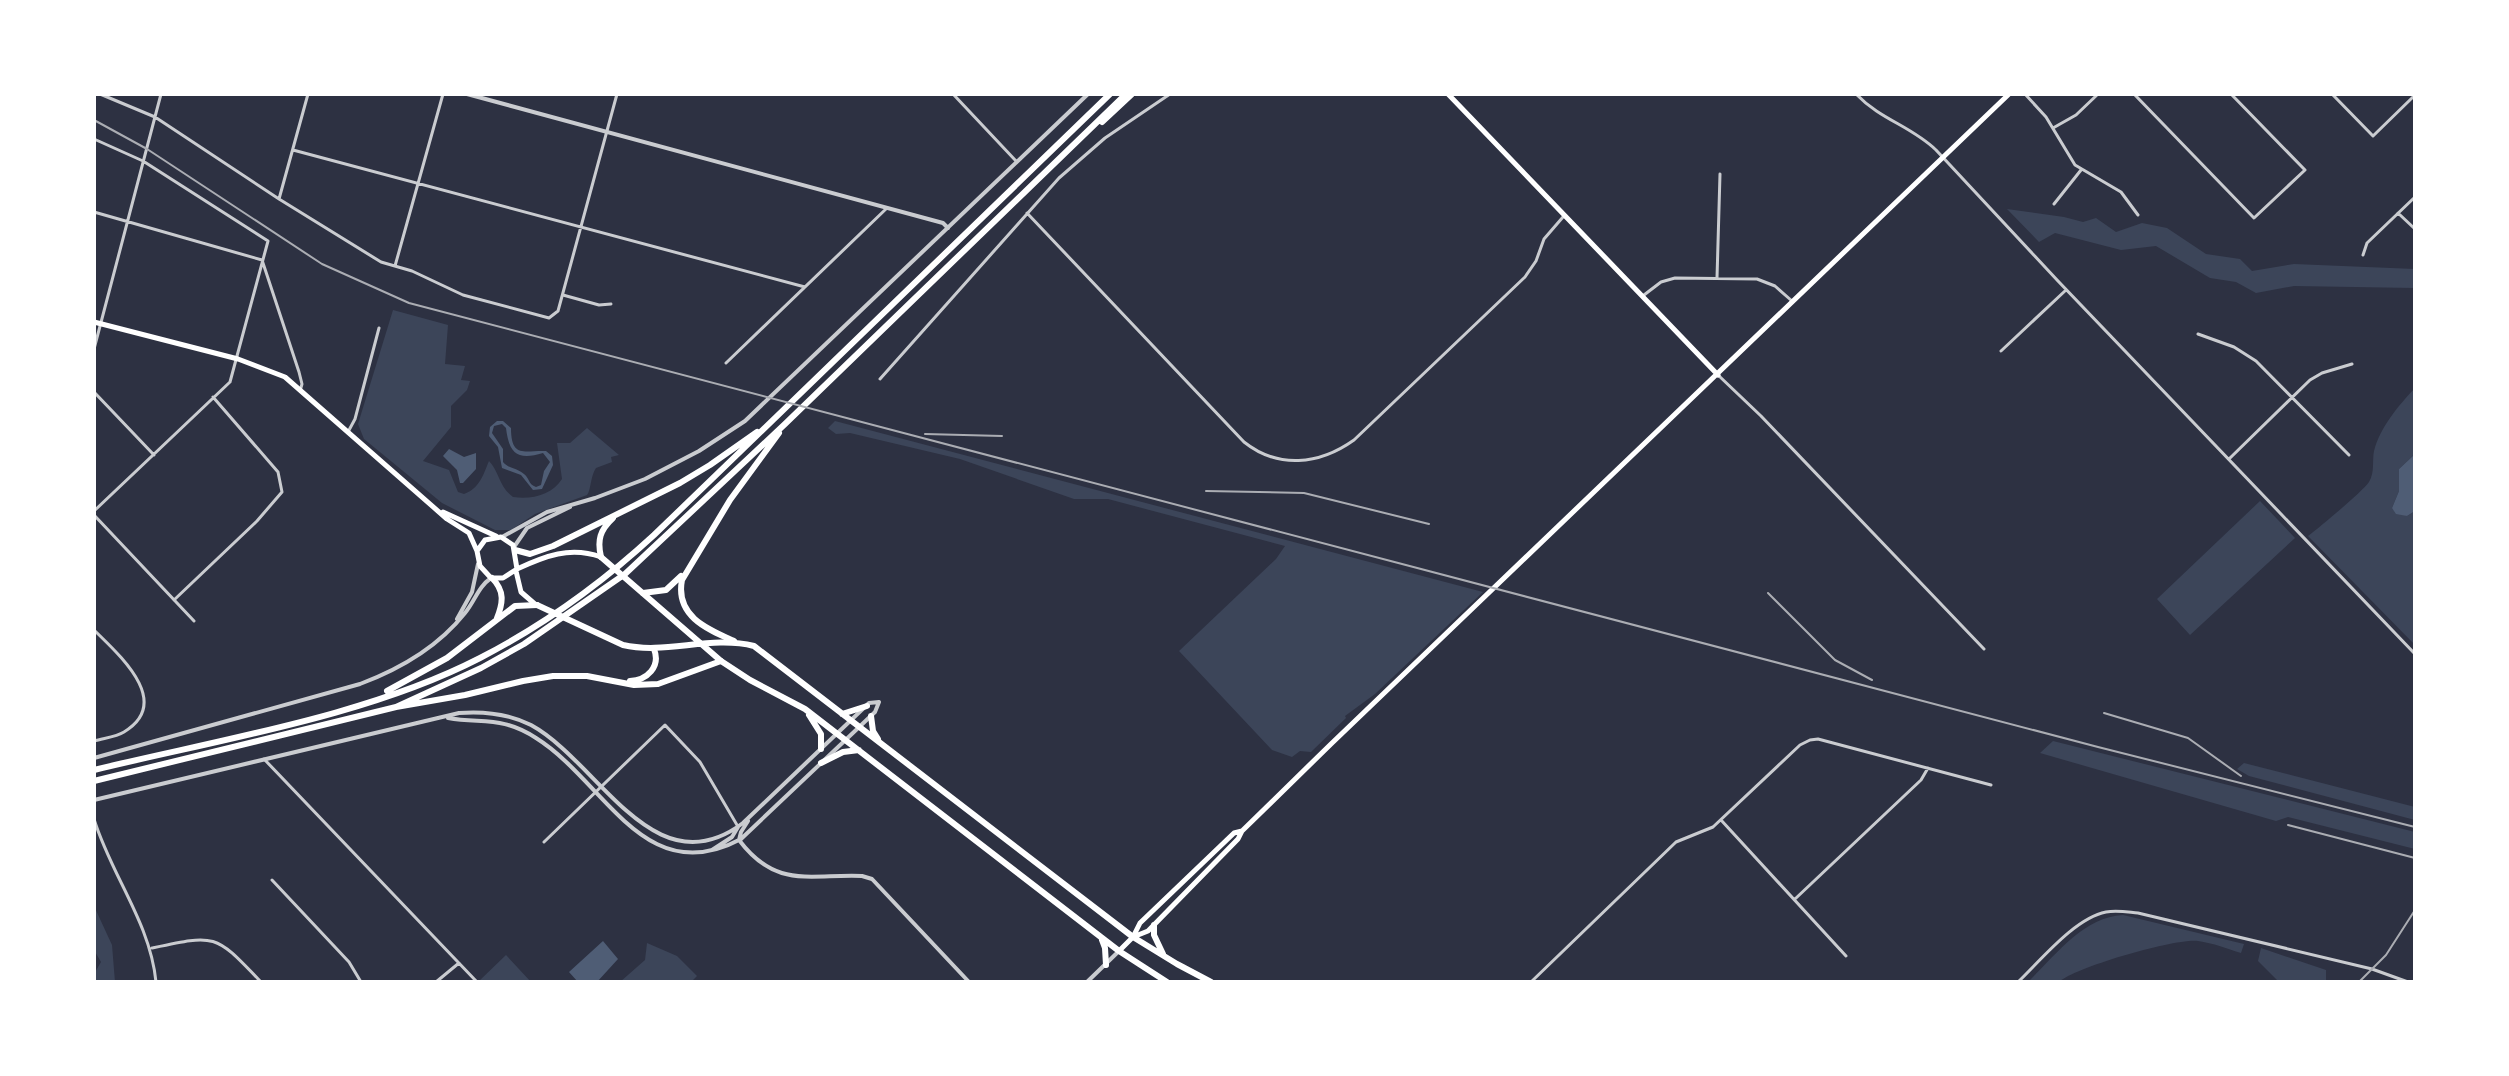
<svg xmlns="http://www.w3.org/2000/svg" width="2509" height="1076" font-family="'Work Sans',sans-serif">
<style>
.green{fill:#3c4559}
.water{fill:#4f5d75;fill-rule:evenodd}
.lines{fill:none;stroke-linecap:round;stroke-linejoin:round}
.minor{stroke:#caccd0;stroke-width:3}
.tertiary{stroke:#caccd0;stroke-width:4}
.secondary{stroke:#fff;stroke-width:5}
.trunk{stroke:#fff;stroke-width:6}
.motorway{stroke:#fff;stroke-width:6}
.rail{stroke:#abadb3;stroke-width:2}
</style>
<rect width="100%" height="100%" fill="#2d3142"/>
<!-- green -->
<path class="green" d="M 2007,209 L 2064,217 L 2083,222 L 2096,218 L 2116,232 L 2142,223 L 2167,228 L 2206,254 L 2240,259 L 2252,271 L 2294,264 L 2415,269 L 2415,288 L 2294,286 L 2256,293 L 2236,282 L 2210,278 L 2156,246 L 2121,250 L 2055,233 L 2039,242 Z
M 393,310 L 448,325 L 445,364 L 465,366 L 461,380 L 470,381 L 467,390 L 451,406 L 451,427 L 423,461 L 449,470 L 458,492 L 464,494 C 480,488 483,475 489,461 C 499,471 499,487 513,497 C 531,500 552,495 562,479 L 557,443 L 570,443 L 587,428 L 619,455 L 611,457 L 612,462 L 596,468 C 590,477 591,491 587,495 L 535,514 L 511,530 L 495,530 L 442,503 L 364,439 L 358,424 Z
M 2415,388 L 2415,454 L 2399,469 L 2399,491 L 2392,508 L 2407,516 L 2415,511 L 2415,645 L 2308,536 C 2320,527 2362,492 2369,482 C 2375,472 2372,461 2374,451 C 2380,427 2399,405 2415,388 Z
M 835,421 L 1483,592 L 1375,694 L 1345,716 L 1346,718 L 1311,752 L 1300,751 L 1292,757 L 1272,750 L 1179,651 L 1276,559 L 1285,546 L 1108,499 L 1074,499 L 960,459 L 850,433 L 836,434 L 828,428 Z
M 2260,501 L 2295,538 L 2190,635 L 2157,599 Z
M 2053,741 L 2415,832 L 2415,849 L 2288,817 L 2276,821 L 2040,753 Z
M 2244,763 L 2415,807 L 2415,820 L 2249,776 L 2237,769 Z
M 94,906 L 112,945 L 115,982 L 94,982 L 94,974 L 101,962 L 94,950 Z
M 2123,915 L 2244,944 L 2241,953 C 2228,949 2213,943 2198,941 C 2176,938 2076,967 2059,982 L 2028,982 C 2055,956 2083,917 2123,915 Z
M 647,943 L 677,956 L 697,976 L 691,982 L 620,982 L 645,960 Z
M 2261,948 L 2326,970 L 2326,982 L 2279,982 L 2258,961 Z
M 506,955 L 531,982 L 478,982 Z"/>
<!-- water -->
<path class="water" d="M 497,421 L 503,421 L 511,428 C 511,459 525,450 546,451 L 552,456 L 553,465 L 542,489 L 533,490 L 521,475 L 502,468 L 498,447 L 489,436 L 490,427 ZM 502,424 L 506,428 C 509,453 517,461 543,453 L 550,462 L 544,471 L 541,485 L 536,487 C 528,484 530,479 524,474 C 517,468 509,469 503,462 L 503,449 L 492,433 L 494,426 Z
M 449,449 L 464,457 L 476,453 L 476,469 L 463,483 L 460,483 L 457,470 L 443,456 Z
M 2415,454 L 2415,511 L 2407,516 L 2396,514 L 2392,508 L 2399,491 L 2399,469 Z
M 603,941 L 618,959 L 597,982 L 578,982 L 569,972 Z"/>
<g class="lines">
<!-- minor -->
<path class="minor" d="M 100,94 L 155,117 L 279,199 L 381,262 L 412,271 L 463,295 L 549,318 L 558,311 L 617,94
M 953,94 L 1016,161
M 1856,94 C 1881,120 1911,126 1936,150 L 2058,281 L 2415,654
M 2025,94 L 2046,117 L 2075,165 L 2121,192 L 2138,215
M 2134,94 L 2254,218 L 2305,170 L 2231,94
M 2332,94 L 2373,136 L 2413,97
M 2053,128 L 2076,115 L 2098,94
M 94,139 L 143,161 L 268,241 L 230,382 L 94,511
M 293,150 L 805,287
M 279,199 L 308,94
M 2054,204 L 2081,170
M 94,212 L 262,260 L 299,372 L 302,384 L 300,391
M 1027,213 L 1244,442 C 1278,469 1319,465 1354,440 L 1525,277 L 1536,261 L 1544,239 L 1563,217
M 2398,213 L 2415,229
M 2363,255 L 2367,243 L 2415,197
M 395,266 L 443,94
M 1717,278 L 1720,174
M 563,295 L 599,305 L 611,304
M 1644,295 L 1661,282 L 1675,278 L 1757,279 L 1775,286 L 1792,301
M 2198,334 L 2234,347 L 2256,361 L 2349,455
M 94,349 L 161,94
M 2001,351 L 2066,290
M 726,363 L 887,208
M 1718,375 L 1761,416 L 1984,649
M 880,379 L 1059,178 L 1105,138 L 1170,94
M 94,392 L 154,455
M 348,432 L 355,419 L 379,328
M 2229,459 L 2310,380 L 2322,373 L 2352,364
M 94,515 L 194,621
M 174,600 L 257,521 L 282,492 L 278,472 L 213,397
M 94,630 C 118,654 174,702 124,732 C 116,737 104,738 94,741
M 264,759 L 477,982
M 94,819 C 111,875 150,922 156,982
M 1721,820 L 1846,956
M 544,842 L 665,725 L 700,762 L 737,825
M 272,880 L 349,962 L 361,982
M 1795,899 L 1921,780 L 1928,768
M 152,948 C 217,934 215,934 261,982
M 436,982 L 459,963
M 1531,982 L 1676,842 L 1713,827 L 1800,745 L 1810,740 L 1818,739 L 1991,785
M 2018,982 C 2041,960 2075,918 2106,912 C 2117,910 2127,912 2138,913 L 2372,969 L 2408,982"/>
<!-- tertiary -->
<path class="tertiary" d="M 467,94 L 943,223 L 948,228
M 502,537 L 547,512 L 595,498 L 645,479 L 699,451 L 745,421 L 1088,94
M 514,547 L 527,528 L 570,507
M 457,619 L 472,592 L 478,564
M 448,718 C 483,724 502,716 536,738 C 605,781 644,891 741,839 L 875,712 L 879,702
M 94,758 L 360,684 C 400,669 438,647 465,613 C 475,601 478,587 491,578
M 94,800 L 459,713 C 484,711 509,714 531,725 C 599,762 654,890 743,823 L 869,703 L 879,702
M 748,821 L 741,832 L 739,840 C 776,889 808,874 862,876 L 872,879 L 969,982
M 712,850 L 732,837 L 738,827
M 1087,982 L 1119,951"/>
<!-- secondary -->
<path class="secondary" d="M 1448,94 L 1718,375
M 94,322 L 238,359 L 285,377 L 447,519 L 469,533 L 477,551
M 443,512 L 496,536
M 501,537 L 513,545 L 517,569 L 503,578 L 491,578 L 480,566 L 477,551 L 485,540 Z
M 517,569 C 545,556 570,546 601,557
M 516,571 L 521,592 L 536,605
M 1133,937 L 1148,931 L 1238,839 L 1242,831 L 1331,744 L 2009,94
M 1119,951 L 1133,937 L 1140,923 L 1234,833 L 1242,831"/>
<!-- trunk -->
<path class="trunk" d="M 601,557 L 721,661 L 750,680 L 805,709 L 1119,951 L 1167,982
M 537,605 L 623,645 C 666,655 710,635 754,646 L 1133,937 L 1177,964 L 1211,982
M 842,714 L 867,706
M 809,715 L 821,734 L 821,749
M 871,716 L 873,731 L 878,739
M 821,763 L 843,752 L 859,750
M 1154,925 L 1154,935 L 1163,954
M 1102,940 L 1105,948 L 1106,965"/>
<!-- motorway -->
<path class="motorway" d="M 1102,122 L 1132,94
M 515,550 L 530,554 L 553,546 L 680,483 L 710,465 L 757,432
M 601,557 C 597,540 600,530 613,518
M 492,578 C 505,591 503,603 497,618
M 643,593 L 666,590 L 681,576
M 734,641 C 707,629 675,616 682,580 L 730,500 L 779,433
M 630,681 C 647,680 661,667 654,649
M 387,691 L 447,658 L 515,606 L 537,605
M 396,707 L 481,668 L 524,644 L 625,574 L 785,424 L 1126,94
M 94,770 C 217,740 368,716 480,658 C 544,625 602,583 654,535 L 1110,94
M 94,781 L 396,707 L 465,695 L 523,681 L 553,676 L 587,676 L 634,685 L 658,684 L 721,661"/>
<!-- rail -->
<path class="rail" d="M 94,120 L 147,149 L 322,264 L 409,303 L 2098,747 L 2415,827
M 925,434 L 1002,436
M 1206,491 L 1304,493 L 1429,524
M 1768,593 L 1835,660 L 1872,680
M 2104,713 L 2188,738 L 2241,776
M 2288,825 L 2415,858
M 2359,982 L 2386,955 L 2415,910"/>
</g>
<!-- border -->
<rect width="2509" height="1076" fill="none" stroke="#ffffff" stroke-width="192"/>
</svg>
